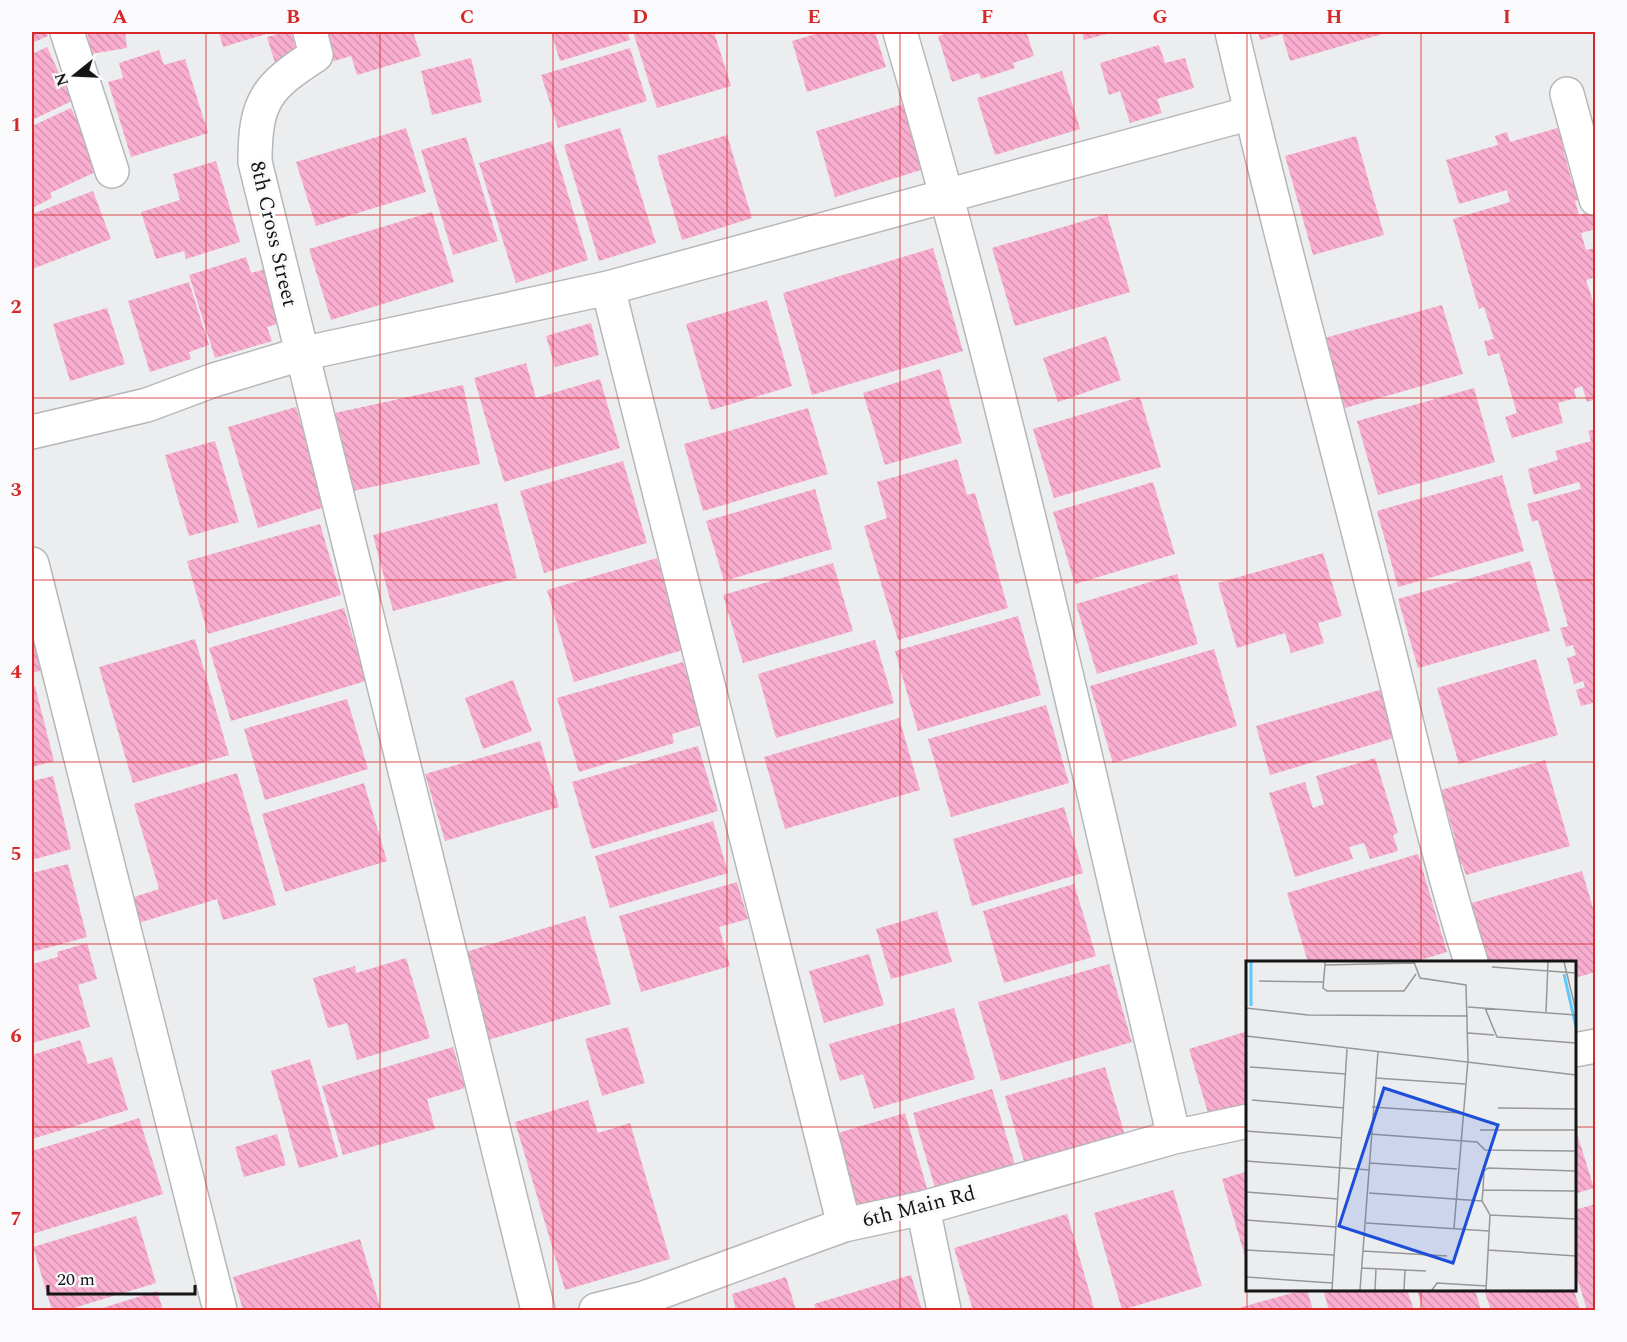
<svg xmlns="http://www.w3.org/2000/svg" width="1627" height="1342" font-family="Spectral,serif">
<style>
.building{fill:url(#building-back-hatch)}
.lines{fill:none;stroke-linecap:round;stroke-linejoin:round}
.street-casing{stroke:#b6b7b9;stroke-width:36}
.street{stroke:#fff;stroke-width:33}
.grid{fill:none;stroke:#d62828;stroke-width:1.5;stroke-opacity:0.55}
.labels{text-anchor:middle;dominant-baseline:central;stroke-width:6;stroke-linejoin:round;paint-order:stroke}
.street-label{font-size:21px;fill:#151516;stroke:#fafafd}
.inset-river{fill:none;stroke:#5ccafd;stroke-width:3}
.inset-road{fill:none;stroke:#969798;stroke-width:1.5}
.view{fill:#1d4ed8;fill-opacity:0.15;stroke:#1d4ed8;stroke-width:3}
.inset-edge{fill:none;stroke:#151516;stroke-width:3}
.neatline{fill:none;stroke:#d62828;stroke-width:2}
.grid-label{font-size:20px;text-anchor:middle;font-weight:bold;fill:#d62828}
</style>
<defs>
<pattern id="building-back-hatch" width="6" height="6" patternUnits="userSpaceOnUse" patternTransform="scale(1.5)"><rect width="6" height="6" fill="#f9adcf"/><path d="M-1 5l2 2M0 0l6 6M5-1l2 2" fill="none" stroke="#d594b1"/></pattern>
</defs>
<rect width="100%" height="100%" fill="#ecedef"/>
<!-- building -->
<path class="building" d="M 32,32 L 46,32 L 48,36 L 32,43 Z
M 87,32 L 125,32 L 127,48 L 91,54 Z
M 219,32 L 273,32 L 223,47 Z
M 286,32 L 291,32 L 299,60 L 276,66 L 267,37 Z
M 325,32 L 413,32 L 421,56 L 357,75 L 351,56 L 334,61 Z
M 551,32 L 627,32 L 630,40 L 560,61 Z
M 633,32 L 714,32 L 731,86 L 657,108 Z
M 822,32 L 875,32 L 886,67 L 807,92 L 792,41 Z
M 952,32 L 1032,32 L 1027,34 L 1034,56 L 1013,63 L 1015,68 L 981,79 L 979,73 L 952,82 L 938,36 Z
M 1082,32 L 1114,32 L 1084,40 Z
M 1258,32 L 1389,32 L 1290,61 L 1282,34 L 1260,40 Z
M 1159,45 L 1165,63 L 1185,58 L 1194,88 L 1157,99 L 1162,113 L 1130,123 L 1120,91 L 1109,95 L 1100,63 Z
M 47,47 L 72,101 L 32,120 L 32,54 Z
M 630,48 L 647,101 L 558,128 L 541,75 Z
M 159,50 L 164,65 L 185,59 L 208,133 L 131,157 L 108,82 L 123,78 L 119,63 Z
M 471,58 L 482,102 L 432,115 L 421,71 Z
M 1062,71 L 1080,129 L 995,155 L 977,98 Z
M 904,104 L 924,169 L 835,197 L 816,131 Z
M 71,108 L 100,170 L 50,193 L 52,198 L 32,208 L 32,126 Z
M 1571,124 L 1577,145 L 1563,148 L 1572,182 L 1584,178 L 1589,197 L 1575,201 L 1579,215 L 1592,212 L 1596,226 L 1596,229 L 1581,233 L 1586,250 L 1596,248 L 1596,277 L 1586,280 L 1596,311 L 1596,399 L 1587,402 L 1582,386 L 1574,389 L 1576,398 L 1558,403 L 1563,423 L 1512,438 L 1505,417 L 1517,413 L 1499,353 L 1488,356 L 1484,341 L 1494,339 L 1484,307 L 1479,309 L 1453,219 L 1510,202 L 1507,190 L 1459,204 L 1446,160 L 1498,145 L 1495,136 L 1507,132 L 1510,142 Z
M 406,128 L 426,192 L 316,226 L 296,162 Z
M 620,128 L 656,243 L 599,261 L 564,145 Z
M 727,135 L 752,218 L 682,240 L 657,156 Z
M 1356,136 L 1384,235 L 1313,255 L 1285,156 Z
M 466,137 L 498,241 L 453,255 L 421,150 Z
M 552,141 L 588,260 L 516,283 L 479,163 Z
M 216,161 L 240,242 L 186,259 L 184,251 L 156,259 L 141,212 L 180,200 L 173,174 Z
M 93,191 L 111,239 L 32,269 L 32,214 Z
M 432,212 L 454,282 L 331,320 L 309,249 Z
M 1107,214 L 1130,292 L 1015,326 L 992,248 Z
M 933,248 L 963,351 L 812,395 L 783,293 Z
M 246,257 L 251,273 L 273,267 L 290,320 L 267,327 L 272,341 L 215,358 L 189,275 Z
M 189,282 L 209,345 L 189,352 L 191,359 L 150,372 L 128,301 Z
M 767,300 L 792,386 L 711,410 L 686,324 Z
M 1442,305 L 1463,374 L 1345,408 L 1325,338 Z
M 107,308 L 125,364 L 70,381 L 53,324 Z
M 591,323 L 599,355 L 555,367 L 546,336 Z
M 1106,336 L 1121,380 L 1058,402 L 1043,358 Z
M 526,363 L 536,398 L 600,379 L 620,448 L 504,482 L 474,378 Z
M 940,369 L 962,443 L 885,465 L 863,393 Z
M 463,385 L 480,464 L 353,491 L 335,413 Z
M 1474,388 L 1495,462 L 1378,495 L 1357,421 Z
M 1140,397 L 1161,467 L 1054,498 L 1033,429 Z
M 296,407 L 325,507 L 258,528 L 228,427 Z
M 808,408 L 828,474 L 703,511 L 684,444 Z
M 1596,429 L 1596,702 L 1581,706 L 1576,690 L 1585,687 L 1583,681 L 1574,684 L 1567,658 L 1576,655 L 1573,645 L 1566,647 L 1560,628 L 1568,626 L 1538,520 L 1532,522 L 1527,504 L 1581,489 L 1579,482 L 1534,495 L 1528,469 L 1558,460 L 1555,451 L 1591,441 L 1588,431 Z
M 215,441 L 239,522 L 189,536 L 165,455 Z
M 957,459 L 967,495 L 975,493 L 1008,608 L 898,640 L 864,526 L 887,518 L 877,482 Z
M 623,461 L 647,543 L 544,573 L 520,491 Z
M 1502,475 L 1524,551 L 1398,587 L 1377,511 Z
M 1153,482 L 1175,554 L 1075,584 L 1053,512 Z
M 815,489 L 832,549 L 724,581 L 706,521 Z
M 497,503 L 517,578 L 393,611 L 373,535 Z
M 320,524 L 341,595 L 208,634 L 187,561 Z
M 1323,553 L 1342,616 L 1318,623 L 1324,643 L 1291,653 L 1285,633 L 1237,648 L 1218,583 Z
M 657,558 L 683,650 L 574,682 L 547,590 Z
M 1530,561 L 1550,631 L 1418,668 L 1398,599 Z
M 833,563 L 853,631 L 743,663 L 723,595 Z
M 1177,574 L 1198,644 L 1097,674 L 1076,604 Z
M 344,608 L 366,681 L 231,721 L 209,648 Z
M 1018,616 L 1041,695 L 918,731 L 895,651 Z
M 32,619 L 46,669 L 32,673 Z
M 195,639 L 229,755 L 133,783 L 99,667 Z
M 875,640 L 894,703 L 776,738 L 758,674 Z
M 1214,649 L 1237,726 L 1113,763 L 1090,686 Z
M 1536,659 L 1558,735 L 1459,764 L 1437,688 Z
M 683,662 L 702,725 L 672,734 L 674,743 L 579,772 L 557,698 Z
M 513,680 L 532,731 L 483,749 L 465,698 Z
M 35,686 L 54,761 L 32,767 L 32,687 Z
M 1383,689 L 1397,737 L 1270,775 L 1256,726 Z
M 347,699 L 368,769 L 265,800 L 244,729 Z
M 1046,705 L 1069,783 L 951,817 L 928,739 Z
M 899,718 L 920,790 L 785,829 L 764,757 Z
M 540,741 L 559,807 L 445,841 L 425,774 Z
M 698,746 L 718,811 L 592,849 L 572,782 Z
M 1375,758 L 1398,833 L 1393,835 L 1398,851 L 1370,859 L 1364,843 L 1349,847 L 1353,859 L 1295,877 L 1269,793 L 1305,782 L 1313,808 L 1324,804 L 1316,776 Z
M 1545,760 L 1570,846 L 1466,875 L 1462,864 L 1452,867 L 1444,841 L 1455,838 L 1441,790 Z
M 237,773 L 276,905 L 223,920 L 217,899 L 135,924 L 128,899 L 159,889 L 134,804 Z
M 53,776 L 71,849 L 32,860 L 32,781 Z
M 364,783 L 387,861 L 285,892 L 262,814 Z
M 1064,807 L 1083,873 L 972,906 L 953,839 Z
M 713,821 L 728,873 L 610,908 L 595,856 Z
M 1418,854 L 1447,952 L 1414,962 L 1308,962 L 1287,893 Z
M 68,864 L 87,937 L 32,952 L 32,873 Z
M 1582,871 L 1596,918 L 1596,972 L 1574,978 L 1574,962 L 1482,962 L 1465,905 Z
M 737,882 L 748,919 L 719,927 L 730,966 L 641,992 L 619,916 Z
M 1074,884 L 1096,956 L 1004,983 L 983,911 Z
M 937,911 L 952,962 L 891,979 L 876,929 Z
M 585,916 L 611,1004 L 488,1040 L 462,953 Z
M 87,943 L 97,979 L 78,985 L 90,1027 L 32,1043 L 32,964 L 58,957 L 57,952 Z
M 869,954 L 884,1005 L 824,1023 L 809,971 Z
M 406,958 L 430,1038 L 357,1060 L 347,1023 L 328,1028 L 313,978 L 355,966 L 356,973 Z
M 1109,964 L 1132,1042 L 1001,1081 L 978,1002 Z
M 954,1008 L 975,1079 L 874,1109 L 863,1074 L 840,1081 L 829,1044 Z
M 628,1027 L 645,1083 L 602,1096 L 585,1039 Z
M 1248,1031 L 1248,1111 L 1211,1123 L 1189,1049 Z
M 80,1040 L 88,1064 L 112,1057 L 128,1110 L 32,1139 L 32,1055 Z
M 453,1047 L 465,1088 L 427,1099 L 435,1129 L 343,1155 L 322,1086 Z
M 310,1059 L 338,1157 L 299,1168 L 271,1071 Z
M 1105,1067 L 1126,1139 L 1026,1168 L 1005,1096 Z
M 992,1089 L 1017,1171 L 937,1195 L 913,1113 Z
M 588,1100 L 598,1133 L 630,1123 L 670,1259 L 565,1290 L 515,1122 Z
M 905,1113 L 929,1195 L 852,1217 L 828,1136 Z
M 139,1118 L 163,1194 L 32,1234 L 32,1151 Z
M 1574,1124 L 1594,1188 L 1574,1194 Z
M 277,1134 L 286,1165 L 244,1177 L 235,1147 Z
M 1248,1171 L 1248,1263 L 1247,1263 L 1222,1179 Z
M 1173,1190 L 1202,1286 L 1122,1310 L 1094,1213 Z
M 1596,1204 L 1596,1310 L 1587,1310 L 1574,1267 L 1574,1210 Z
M 1067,1214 L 1094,1308 L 1085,1310 L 973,1310 L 954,1248 Z
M 136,1216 L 156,1283 L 67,1310 L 52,1310 L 33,1247 Z
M 360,1239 L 381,1310 L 243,1310 L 233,1277 Z
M 911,1275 L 922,1310 L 816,1310 L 814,1304 Z
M 786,1277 L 796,1310 L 736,1310 L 732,1294 Z
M 1302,1290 L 1307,1290 L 1313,1310 L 1232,1310 Z
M 1323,1290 L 1407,1290 L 1414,1310 L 1329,1310 Z
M 1417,1290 L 1475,1290 L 1481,1310 L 1423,1310 Z
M 1484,1290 L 1574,1290 L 1580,1310 L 1491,1310 Z
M 157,1291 L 163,1310 L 96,1310 Z"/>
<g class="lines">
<!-- street casing -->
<g class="street-casing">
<path id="street" d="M 67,32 L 112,171
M 310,32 L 316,55 C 266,87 255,101 255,162 L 538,1310
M 900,32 C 1007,396 1087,768 1174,1137
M 1232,32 C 1275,218 1326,403 1373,589 C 1406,713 1432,840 1471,962
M 1567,94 L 1596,199
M 608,288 L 844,1225
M 32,432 L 147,405 L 214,380 L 301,354 L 608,288 L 1251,113
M 32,564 L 220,1310
M 1574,1050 L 1596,1046
M 923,1208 L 944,1310
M 596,1310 L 644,1298 L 844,1225 L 923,1208 L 1174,1137 L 1248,1121"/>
</g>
<!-- street -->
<use href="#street" class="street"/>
</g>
<!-- grid -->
<path class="grid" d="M 206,32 L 206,1310M 380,32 L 380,1310M 553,32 L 553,1310M 727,32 L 727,1310M 900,32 L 900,1310M 1074,32 L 1074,1310M 1247,32 L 1247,1310M 1421,32 L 1421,962M 32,215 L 1596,215M 32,398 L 1596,398M 32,580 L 1596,580M 32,762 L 1596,762M 32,944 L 1596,944M 32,1127 L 1248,1127M 1574,1127 L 1596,1127M 1421,1290 L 1421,1310"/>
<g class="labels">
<!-- street labels -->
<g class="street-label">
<text transform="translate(273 234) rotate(77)">8th Cross Street</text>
<text transform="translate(919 1207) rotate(-14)">6th Main Rd</text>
</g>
</g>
<!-- overview -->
<g transform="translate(1246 961)">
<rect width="330" height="330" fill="#ecedef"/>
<path class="inset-river" d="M 5,1 L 5,45M 318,13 L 330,66"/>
<path class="inset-road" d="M 79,1 L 79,4 L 168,2M 168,1 L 174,17 L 220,24 L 222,99 L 208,267M 318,1 L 330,50M 79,4 L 77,27 L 81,30 L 158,30 L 170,13M 246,6 L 330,12M 13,20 L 77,21M 222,46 L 330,54M 0,47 L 62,54 L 222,55M 239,47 L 251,76 L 330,82M 300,51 L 302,1M 222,72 L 248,74M 0,75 L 330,114M 4,106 L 100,113M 129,117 L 219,123M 6,139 L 98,147M 126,146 L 215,152M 252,147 L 330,148M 234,169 L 330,169M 0,170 L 96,177M 124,173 L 231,181 L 239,189 L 330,190M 0,200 L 124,209M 124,202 L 211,208M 237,229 L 238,210 L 242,207 L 330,210M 0,231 L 92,238M 123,232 L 236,240 L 244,254 L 240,329M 236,240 L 237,229 L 330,230M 244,254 L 330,258M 0,259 L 90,266M 120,262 L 243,270M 0,289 L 88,294M 242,289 L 330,295M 117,290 L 201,295M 115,307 L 159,309 L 158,329M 159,309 L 180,310M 0,316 L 86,322M 86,329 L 101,88M 114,329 L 132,91M 129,329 L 130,307M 186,329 L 191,322 L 241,325"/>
<path class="view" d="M 138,127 L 252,164 L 207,302 L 93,265 Z"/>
<rect width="330" height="330" class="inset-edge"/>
</g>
<!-- border -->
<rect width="1627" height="1342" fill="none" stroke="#fafafd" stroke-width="66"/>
<!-- north arrow -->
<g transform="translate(75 75) rotate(252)" stroke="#fafafd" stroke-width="4.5" paint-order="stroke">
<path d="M0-4.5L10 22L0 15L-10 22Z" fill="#151516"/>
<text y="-9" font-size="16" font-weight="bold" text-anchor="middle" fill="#151516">N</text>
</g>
<!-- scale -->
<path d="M48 1285v9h147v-9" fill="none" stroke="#151516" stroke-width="3"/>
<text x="57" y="1285" font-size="18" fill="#151516" stroke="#fafafd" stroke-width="4.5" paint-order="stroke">20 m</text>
<rect x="33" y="33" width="1561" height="1276" class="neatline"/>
<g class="grid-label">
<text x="120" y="23">A</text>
<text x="293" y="23">B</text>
<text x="467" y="23">C</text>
<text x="640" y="23">D</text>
<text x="814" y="23">E</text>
<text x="987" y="23">F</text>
<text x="1160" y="23">G</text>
<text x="1334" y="23">H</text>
<text x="1507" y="23">I</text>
<text x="16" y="131">1</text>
<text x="16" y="313">2</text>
<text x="16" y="496">3</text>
<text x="16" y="678">4</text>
<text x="16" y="860">5</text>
<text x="16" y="1042">6</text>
<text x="16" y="1225">7</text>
</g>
</svg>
